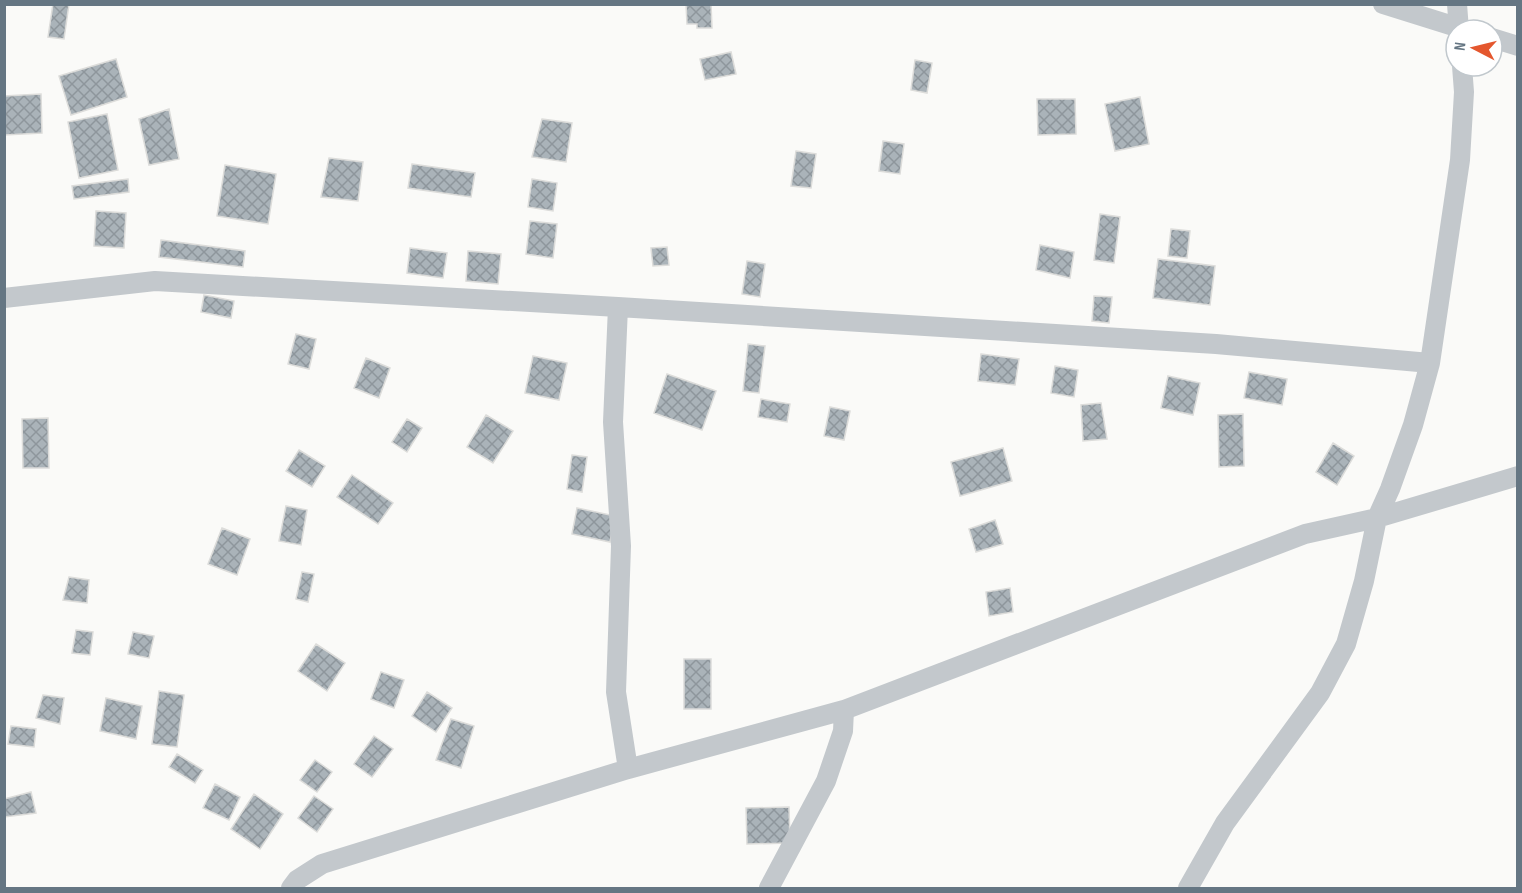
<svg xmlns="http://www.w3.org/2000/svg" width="1522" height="893" font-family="'Sofia Sans Condensed',sans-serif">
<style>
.building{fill:url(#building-cross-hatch);stroke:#dcdcda;stroke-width:1.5}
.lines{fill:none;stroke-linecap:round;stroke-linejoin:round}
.street{stroke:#c3c8cc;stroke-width:20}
</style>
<defs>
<pattern id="building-cross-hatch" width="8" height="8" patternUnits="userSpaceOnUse" patternTransform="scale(1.5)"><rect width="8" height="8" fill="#aab3b9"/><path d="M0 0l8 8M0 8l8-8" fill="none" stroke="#8e969c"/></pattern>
</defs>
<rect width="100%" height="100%" fill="#fafaf8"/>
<!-- building -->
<path class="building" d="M 53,4 L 69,4 L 64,39 L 48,37 Z
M 686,4 L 711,4 L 712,28 L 697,28 L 697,24 L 687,24 Z
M 731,52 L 736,74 L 705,80 L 700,59 Z
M 116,59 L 127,97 L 71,115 L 59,76 Z
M 915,60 L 932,63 L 927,93 L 911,90 Z
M 41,94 L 42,133 L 4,135 L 4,96 Z
M 1140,97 L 1149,144 L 1115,151 L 1105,104 Z
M 1037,99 L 1075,99 L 1076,134 L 1038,135 Z
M 169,109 L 179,159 L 149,165 L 139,119 Z
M 107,114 L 118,170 L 79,178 L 68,122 Z
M 542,119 L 572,123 L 566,162 L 532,157 Z
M 883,141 L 904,144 L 900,174 L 879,171 Z
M 796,151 L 816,154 L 811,188 L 791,186 Z
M 329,158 L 363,162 L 358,201 L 321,197 Z
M 412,164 L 475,173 L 471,197 L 408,188 Z
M 225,165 L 276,174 L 268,224 L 217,216 Z
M 128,179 L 129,192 L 74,199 L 72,186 Z
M 532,179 L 557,183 L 553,211 L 528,207 Z
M 96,211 L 126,213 L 124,248 L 94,246 Z
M 1100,214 L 1120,217 L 1114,263 L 1094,260 Z
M 530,221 L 557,224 L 553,258 L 526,254 Z
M 1171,229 L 1190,231 L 1187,258 L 1168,256 Z
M 161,240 L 245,251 L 243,267 L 159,257 Z
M 1040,245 L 1074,252 L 1070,278 L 1036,270 Z
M 667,247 L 669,265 L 653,266 L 651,248 Z
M 410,248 L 447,253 L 443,278 L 407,273 Z
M 468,251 L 501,254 L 498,284 L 466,281 Z
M 1158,259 L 1215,266 L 1210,305 L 1153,298 Z
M 747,261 L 765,264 L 760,297 L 742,294 Z
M 204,295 L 234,301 L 231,318 L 201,312 Z
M 1094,296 L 1112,297 L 1109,323 L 1092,321 Z
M 296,334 L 316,339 L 309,369 L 288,364 Z
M 748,344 L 765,346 L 759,393 L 743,391 Z
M 981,354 L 1019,359 L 1015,385 L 978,381 Z
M 533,356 L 567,363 L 559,400 L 525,393 Z
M 366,358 L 390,368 L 379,398 L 354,388 Z
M 1055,366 L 1078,370 L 1074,397 L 1051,393 Z
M 1249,372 L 1287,379 L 1282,405 L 1244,398 Z
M 667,374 L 716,391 L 702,430 L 654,413 Z
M 1168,376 L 1200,383 L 1193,415 L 1161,408 Z
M 761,399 L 790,404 L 787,422 L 758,417 Z
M 1101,403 L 1107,439 L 1083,441 L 1081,405 Z
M 830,407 L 850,411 L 844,440 L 824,436 Z
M 1243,414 L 1244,466 L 1219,467 L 1218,415 Z
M 486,415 L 513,431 L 493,463 L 467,447 Z
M 48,418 L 49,468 L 23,468 L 22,419 Z
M 407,419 L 422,428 L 407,452 L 392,442 Z
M 1333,443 L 1354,456 L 1337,485 L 1316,472 Z
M 1003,448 L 1012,481 L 960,496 L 951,462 Z
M 299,450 L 325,466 L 312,487 L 286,471 Z
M 572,455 L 587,457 L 582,492 L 567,489 Z
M 352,475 L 393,503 L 378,524 L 337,497 Z
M 286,506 L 307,510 L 301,545 L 279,541 Z
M 577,508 L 615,516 L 610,542 L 572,534 Z
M 995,520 L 1003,544 L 976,552 L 969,529 Z
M 222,528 L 250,539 L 237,575 L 208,564 Z
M 302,572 L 314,574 L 308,602 L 296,599 Z
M 69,577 L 89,580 L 87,603 L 63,600 Z
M 1010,588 L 1013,612 L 989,616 L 986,592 Z
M 76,630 L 93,632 L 90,655 L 72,653 Z
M 133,632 L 154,636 L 149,658 L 128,654 Z
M 316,644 L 345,663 L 327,691 L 298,671 Z
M 684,659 L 711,659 L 711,709 L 684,709 Z
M 381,672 L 404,680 L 394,708 L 371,699 Z
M 159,691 L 184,695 L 177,747 L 152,744 Z
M 427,692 L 452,708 L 436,732 L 412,716 Z
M 43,695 L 64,698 L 60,724 L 36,718 Z
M 106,698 L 142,706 L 136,739 L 100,731 Z
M 451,719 L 474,726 L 461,768 L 436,760 Z
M 11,726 L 36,729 L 34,747 L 8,744 Z
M 374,736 L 393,749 L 372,777 L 354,764 Z
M 177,754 L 203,770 L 195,783 L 169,767 Z
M 315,760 L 332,772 L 317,792 L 300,780 Z
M 215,784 L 240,797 L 229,820 L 203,808 Z
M 31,792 L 36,813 L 4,817 L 4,799 Z
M 254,794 L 283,814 L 260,849 L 231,829 Z
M 314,796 L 333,809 L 317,832 L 298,818 Z
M 789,807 L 790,843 L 747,844 L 746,808 Z"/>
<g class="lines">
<!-- street -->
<path class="street" d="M 1383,4 L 1466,30
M 1457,4 L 1459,30
M 1492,38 L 1518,46
M 4,298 L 155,281 L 618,307 L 1216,344 L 1430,363
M 618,307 L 613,422 L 621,546 L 616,692 L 628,769
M 291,888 L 297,880 L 322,864 L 628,769 L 844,710 L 1305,534 L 1377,518 L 1518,476
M 769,888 L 826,781 L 843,731 L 844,710
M 1188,888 L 1225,823 L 1320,693 L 1346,644 L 1364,581 L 1377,518 L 1390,489 L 1413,425 L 1430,363 L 1460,160 L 1464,92 L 1462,66"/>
</g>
<!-- border -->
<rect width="1522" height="893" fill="none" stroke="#657683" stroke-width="12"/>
<!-- north arrow -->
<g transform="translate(1474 48) rotate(277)"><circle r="28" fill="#ffffff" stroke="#c1c8cd" stroke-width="1.5"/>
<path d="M0-4.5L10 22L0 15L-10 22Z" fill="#e4572e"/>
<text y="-9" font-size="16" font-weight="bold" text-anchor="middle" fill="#657683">N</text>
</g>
</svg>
